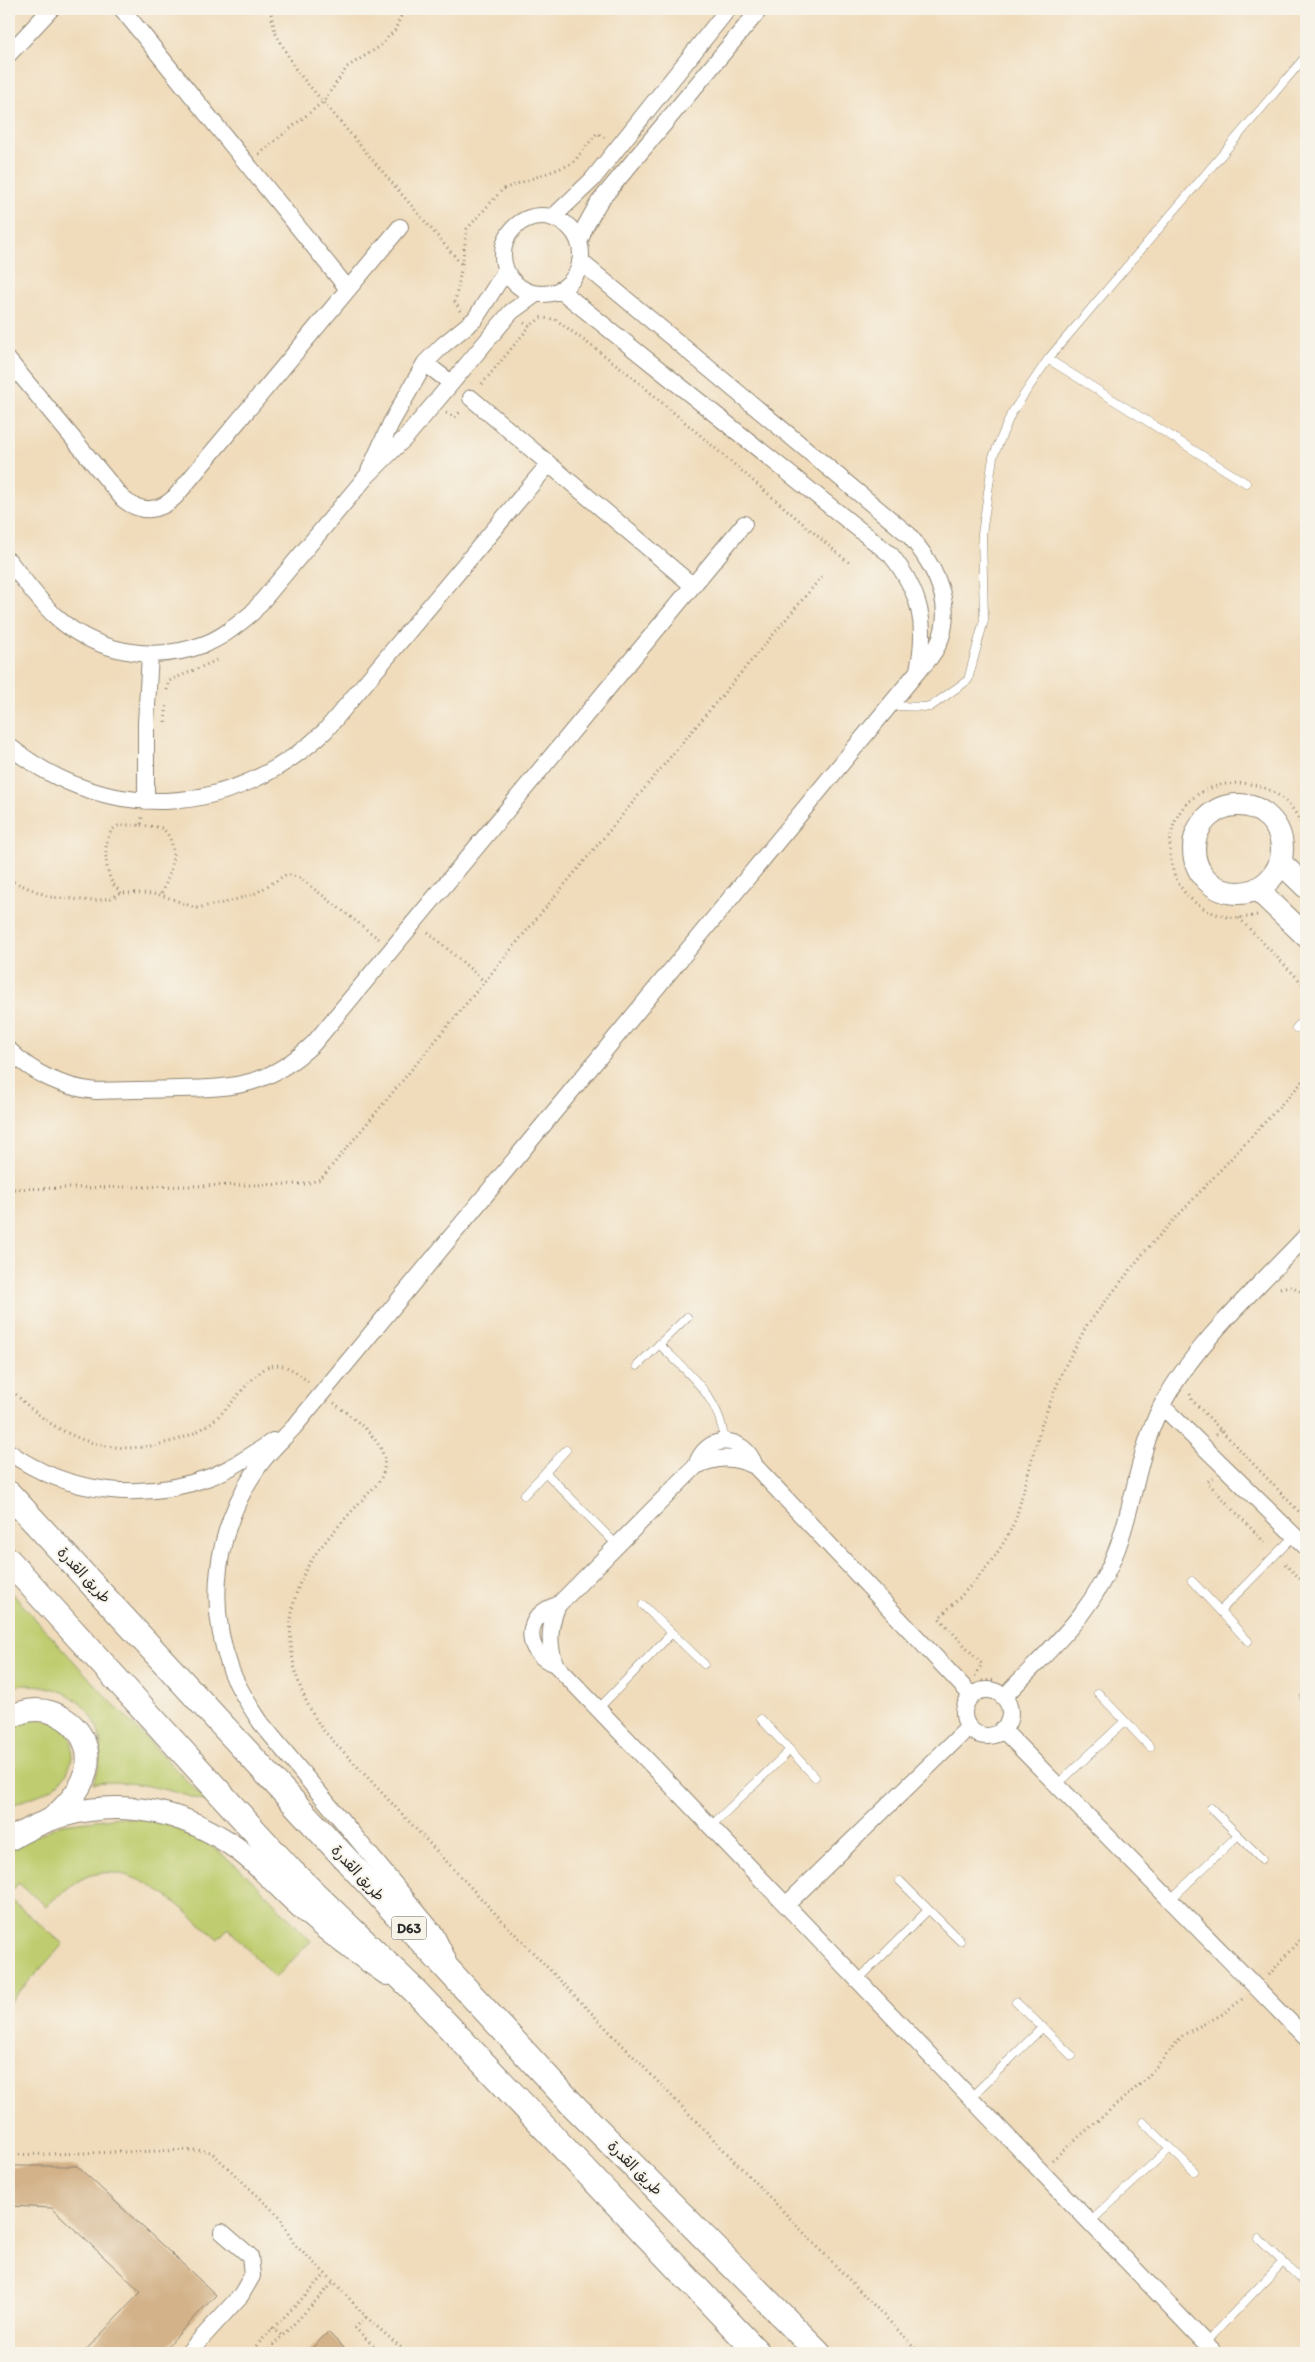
<svg xmlns="http://www.w3.org/2000/svg" width="1315" height="2362" font-family="Itim,'Playpen Sans Arabic',sans-serif">
<style>
.green{fill:#bfcd6f;stroke:#757c4d}
.building{fill:#d3b289}
.lines{fill:none;stroke-linecap:round;stroke-linejoin:round}
.lane-casing{stroke:#8e8473;stroke-width:9}
.street-casing{stroke:#8e8473;stroke-width:18}
.secondary-casing{stroke:#8e8473;stroke-width:24}
.primary-casing{stroke:#8e8473;stroke-width:27}
.path{stroke:#8e8473;stroke-width:3;stroke-dasharray:1 4;stroke-linecap:butt}
.lane{stroke:#fff;stroke-width:8}
.street{stroke:#fff;stroke-width:16}
.secondary{stroke:#fff;stroke-width:22}
.primary{stroke:#fff;stroke-width:25}
.labels{text-anchor:middle;dominant-baseline:central;stroke-width:4;stroke-linejoin:round;paint-order:stroke}
.shield{fill:#f7f3e8;stroke:#686764;stroke-width:1}
.shield-label{font-size:14px;font-weight:bold;fill:#2b2b2b}
.street-label{font-size:15px;fill:#2b2b2b;stroke:#f7f3e8}
</style>
<rect width="100%" height="100%" fill="#f7f3e8"/>
<filter id="ink" filterUnits="userSpaceOnUse"><feTurbulence type="fractalNoise" baseFrequency=".02" numOctaves="2"/><feDisplacementMap in="SourceGraphic" scale="10" xChannelSelector="R" yChannelSelector="G"/><feConvolveMatrix kernelMatrix="1 2 1 2 8 2 1 2 1" color-interpolation-filters="sRGB"/></filter>
<filter id="wash" filterUnits="userSpaceOnUse"><feTurbulence type="fractalNoise" baseFrequency=".0096" numOctaves="4" result="noise"/><feDisplacementMap in="SourceGraphic" scale="20" xChannelSelector="R" yChannelSelector="G"/><feGaussianBlur stdDeviation="1.12" result="paint"/><feColorMatrix in="noise" values="0 0 0 0 0 0 0 0 0 0 0 0 0 0 0 0 0 1.4 0 .05"/><feComposite in="paint" operator="in"/></filter>
<g filter="url(#wash)">
<rect width="100%" height="100%" fill="#f0dcbb"/>
<!-- green -->
<path class="green" d="M 9,1590 L 100,1690 L 207,1802 C 170,1790 132,1779 93,1783 C 121,1721 70,1675 9,1687 Z
M 39,1716 C 47,1720 61,1725 66,1731 C 79,1745 71,1773 58,1784 C 44,1796 24,1798 9,1807 L 9,1723 Z
M 121,1817 C 132,1819 144,1819 155,1821 C 220,1836 266,1896 311,1941 L 275,1978 L 228,1928 L 218,1939 C 184,1911 134,1857 86,1877 C 71,1884 59,1895 46,1906 L 18,1883 L 9,1895 L 9,1849 L 62,1824 Z
M 9,1898 L 63,1944 L 9,2003 Z"/>
<g id="blocks">
<!-- building -->
<path class="building" d="M 9,2166 L 77,2166 L 216,2295 L 161,2353 L 83,2353 L 141,2292 L 52,2208 L 9,2206 Z
M 328,2332 L 349,2353 L 307,2353 Z"/>
</g>
</g>
<g filter="url(#ink)">
<use href="#blocks" fill-opacity="0" stroke="#8e8473" stroke-width="1"/>
<g class="lines">
<!-- lane casing -->
<g class="lane-casing">
<path id="lane" d="M 1048,359 L 1246,483
M 891,706 L 930,707 L 968,680 L 984,620 L 982,534 L 993,457 L 1011,414 L 1048,359 L 1306,56
M 1296,1028 L 1306,1017
M 659,1344 C 687,1372 722,1399 724,1441
M 637,1366 L 687,1317
M 545,1472 L 617,1545
M 524,1495 L 566,1450
M 1192,1581 L 1248,1641
M 643,1605 L 704,1664
M 1220,1611 L 1295,1535
M 1098,1693 L 1150,1747
M 1304,1698 L 1306,1700
M 598,1709 L 671,1634
M 761,1719 L 815,1777
M 1057,1785 L 1125,1721
M 1211,1808 L 1262,1859
M 711,1826 L 790,1750
M 900,1881 L 960,1941
M 1170,1900 L 1238,1835
M 858,1980 L 928,1910
M 1016,2002 L 1072,2056
M 970,2098 L 1043,2027
M 1143,2122 L 1194,2171
M 1090,2222 L 1170,2148
M 1259,2239 L 1306,2284
M 1205,2343 L 1282,2263"/>
</g>
<!-- street casing -->
<g class="street-casing">
<path id="street" d="M 122,9 L 348,289
M 9,54 L 51,9
M503 255a39 39 0 1 1 78 0a39 39 0 1 1-78 0Z
M 552,218 L 592,180 L 728,9
M 579,243 L 585,227 L 599,202 L 760,9
M 560,290 L 891,555 C 920,592 928,624 918,670
M 9,361 L 123,499 C 140,513 158,513 175,497 L 400,227
M 425,363 L 451,383
M 471,398 L 692,585
M 369,471 L 391,423 L 425,363 L 443,345 L 475,319 L 506,270
M 9,561 C 23,579 37,598 53,614 C 93,652 153,664 205,644 C 223,637 237,625 252,613 L 366,477 L 407,436 L 511,312 L 536,294
M 9,746 C 109,826 233,817 325,731 L 548,465
M 146,801 L 146,723 L 150,654
M 9,1050 C 34,1074 61,1087 96,1091 C 123,1090 150,1090 177,1089 C 237,1088 269,1086 314,1043 L 744,524
M 1162,1406 L 1306,1547
M 9,1452 C 67,1494 143,1502 210,1477 C 233,1468 253,1454 273,1441
M 696,1466 C 706,1433 744,1434 755,1466
M 555,1664 C 522,1653 524,1613 558,1605
M964 1713a23 23 0 1 1 46 0a23 23 0 1 1-46 0Z
M 972,1696 L 755,1466 C 734,1456 717,1456 696,1466 L 558,1605 C 549,1625 548,1643 555,1664 L 1215,2353
M 1004,1697 C 1050,1648 1093,1615 1117,1549 C 1135,1501 1138,1451 1162,1405 C 1195,1343 1258,1287 1306,1236
M 1002,1729 L 1306,2038
M 786,1905 L 969,1727
M 448,1965 L 447,1957 L 435,1933 L 261,1723 C 250,1706 238,1689 231,1670 C 206,1603 216,1529 256,1470 C 266,1454 281,1441 294,1427 L 918,671 C 964,628 944,577 909,535 L 580,261
M 188,2353 L 241,2295 L 252,2276 L 250,2256 L 222,2232"/>
</g>
<!-- secondary casing -->
<g class="secondary-casing">
<path id="secondary" d="M1194 849a44 44 0 1 1 88 0a44 44 0 1 1-88 0Z
M 1280,862 L 1306,887
M 1257,889 L 1306,936
M 9,1719 C 43,1694 94,1725 87,1767 C 84,1787 68,1804 53,1817
M 9,1840 C 83,1794 169,1798 239,1850 C 263,1868 283,1892 306,1912 C 331,1935 359,1955 387,1974"/>
</g>
<!-- primary casing -->
<g class="primary-casing">
<path id="primary" d="M 9,1494 L 571,2103 L 819,2353
M 9,1561 L 291,1871 L 416,1992 L 758,2353"/>
</g>
<!-- path -->
<path class="path" d="M 270,9 L 275,32 L 296,70 L 462,265 L 455,302 L 460,311
M 259,154 L 324,101 L 347,67 L 379,47 L 395,30 L 404,9
M 462,264 L 467,229 L 503,189 L 572,164 L 597,133 L 605,138
M 524,323 L 530,326 L 541,318 L 555,319 L 624,370 L 849,563
M 482,384 L 530,326
M 446,413 L 455,417 L 461,411
M 167,690 L 169,681 L 217,660
M 165,722 L 167,703
M 141,825 L 162,828 C 182,846 170,874 161,895
M 9,880 L 50,897 L 94,901 L 111,898 L 121,893 L 142,893 L 161,895 L 196,908 L 228,902 L 256,893 L 287,874 L 300,878 L 379,939
M 121,893 C 119,890 115,887 113,884 C 105,872 100,833 118,826 C 124,824 135,826 141,825 L 142,816
M 1257,915 C 1232,922 1208,915 1190,898 C 1177,886 1170,868 1170,850 C 1168,763 1303,759 1306,849
M 1239,918 L 1306,987
M 428,932 L 484,981
M 9,1189 L 306,1184 L 321,1179 L 682,743 L 824,574
M 1280,1288 C 1291,1285 1299,1288 1306,1297
M 9,1387 C 51,1433 102,1459 165,1443 C 182,1439 200,1432 213,1421 C 233,1405 246,1381 267,1367 C 285,1361 296,1372 310,1383
M 1190,1394 L 1192,1400 L 1220,1429
M 334,1403 C 357,1422 401,1449 378,1483 C 357,1506 334,1529 315,1555 C 277,1609 286,1678 323,1730 L 491,1909 L 920,2353
M 1216,1435 L 1220,1429 L 1306,1519
M 1213,1478 L 1207,1482 L 1267,1545
M 1285,1564 L 1306,1585
M 975,1676 L 982,1664 L 939,1618 C 970,1587 999,1559 1016,1518 L 1042,1423 L 1063,1370 L 1087,1325 L 1145,1251 L 1306,1078
M 982,1681 L 995,1680
M 1269,1975 L 1306,1932
M 9,2155 L 197,2150 L 211,2152 L 279,2216 L 294,2244 L 334,2282 L 366,2317 L 407,2353
M 1052,2160 L 1145,2080 L 1183,2035 L 1221,2015 L 1244,1998
M 366,2317 L 355,2328 L 378,2350 L 375,2353
M 272,2328 L 282,2336
M 249,2353 L 325,2275
M 266,2353 L 334,2282"/>
<!-- lane -->
<use href="#lane" class="lane"/>
<!-- street -->
<use href="#street" class="street"/>
<!-- secondary -->
<use href="#secondary" class="secondary"/>
<!-- primary -->
<use href="#primary" class="primary"/>
</g>
</g>
<g class="labels">
<!-- shield labels -->
<rect class="shield" x="391.5" y="1916.5" width="35" height="23" rx="4"/>
<g class="shield-label">
<text x="409" y="1928">D63</text>
</g>
<!-- street labels -->
<g class="street-label">
<text transform="translate(84 1575) rotate(47)">طريق القدرة</text>
<text transform="translate(358 1873) rotate(47)">طريق القدرة</text>
<text transform="translate(635 2168) rotate(45)">طريق القدرة</text>
</g>
</g>
<!-- margin -->
<rect width="1315" height="2362" fill="none" stroke="#f7f3e8" stroke-width="30"/>
</svg>
